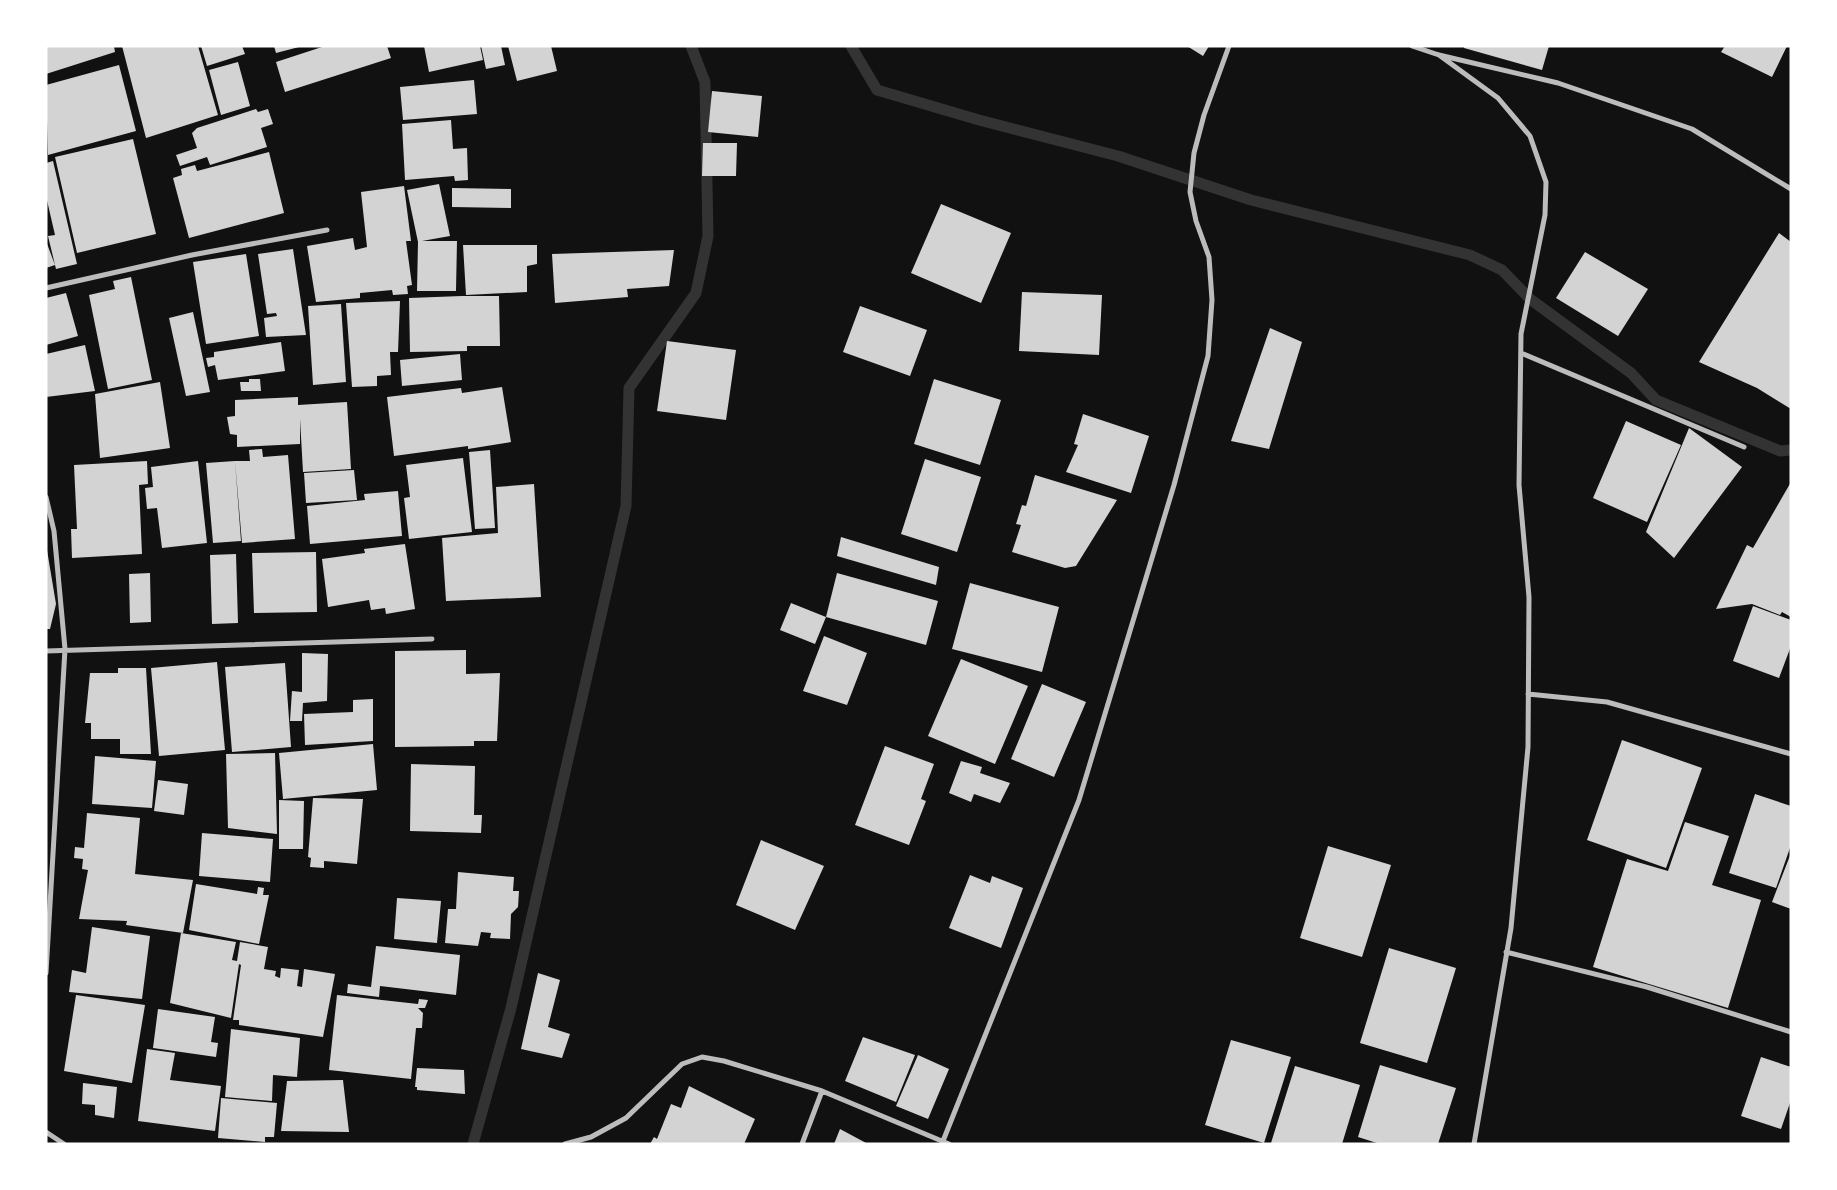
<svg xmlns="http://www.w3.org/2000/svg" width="1837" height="1190" font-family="Mulish,sans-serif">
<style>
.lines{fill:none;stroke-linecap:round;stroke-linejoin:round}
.stream{stroke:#333;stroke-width:11}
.building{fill:#d3d3d3}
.minor{stroke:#bcbcbc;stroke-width:5}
</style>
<rect width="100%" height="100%" fill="#111"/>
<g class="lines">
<!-- stream -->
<path class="stream" d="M 851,46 L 877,90 L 979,120 L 1118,156 L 1251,200 L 1470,255 L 1502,270 L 1530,299 L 1631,373 L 1656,400 L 1780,451 L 1791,450
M 473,1144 L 511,1008 L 626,506 L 629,388 L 696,293 L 708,236 L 705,82 L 691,46"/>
</g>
<!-- building -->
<path class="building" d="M 46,46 L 114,46 L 115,52 L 46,74 Z
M 122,46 L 198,46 L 218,115 L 146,138 Z
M 201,46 L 242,46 L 245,54 L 207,66 Z
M 274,46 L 299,46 L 299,47 L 276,53 Z
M 325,46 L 387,46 L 391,58 L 285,92 L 276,62 Z
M 424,46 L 480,46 L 483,60 L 429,72 Z
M 481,46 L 501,46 L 505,65 L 486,69 Z
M 508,46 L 551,46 L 557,71 L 517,81 Z
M 1187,46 L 1209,46 L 1203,56 Z
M 1464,46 L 1549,46 L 1542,70 L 1464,48 Z
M 1725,46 L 1787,46 L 1772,77 L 1721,52 Z
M 238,62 L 250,106 L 221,115 L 209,70 Z
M 119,65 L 136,131 L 48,155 L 46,85 Z
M 474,80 L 477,114 L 403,120 L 400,87 Z
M 712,91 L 762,96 L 758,137 L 708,132 Z
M 256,109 L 258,112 L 268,109 L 273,124 L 261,128 L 267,147 L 210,165 L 207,157 L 180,166 L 176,155 L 197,148 L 192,133 L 197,128 Z
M 451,120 L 453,149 L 467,148 L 468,180 L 455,181 L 454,176 L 405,180 L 402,124 Z
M 133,139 L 156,234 L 77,253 L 55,157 Z
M 703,143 L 737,143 L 736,176 L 702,176 Z
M 269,152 L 284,213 L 189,238 L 173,178 L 182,175 L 181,169 L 195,165 L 197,171 Z
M 53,161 L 77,264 L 56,269 L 48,236 L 55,235 L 46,196 L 46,163 Z
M 439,184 L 450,236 L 422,241 L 457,241 L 456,291 L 417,291 L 418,242 L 407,190 Z
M 404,186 L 411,241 L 406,241 L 412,285 L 407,286 L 408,294 L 393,295 L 392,290 L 360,293 L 360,298 L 316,302 L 307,246 L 353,238 L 355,250 L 367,247 L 361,192 Z
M 452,188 L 511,189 L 511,208 L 452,207 Z
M 941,204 L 1011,233 L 981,303 L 911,273 Z
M 1779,233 L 1791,242 L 1791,409 L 1757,388 L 1699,362 Z
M 46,241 L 55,265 L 46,268 Z
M 463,245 L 537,245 L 537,264 L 527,266 L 527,292 L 466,295 Z
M 293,249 L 306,335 L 266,337 L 264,318 L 277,316 L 276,313 L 267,314 L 258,254 Z
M 674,250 L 669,286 L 627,289 L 628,297 L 555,303 L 552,254 Z
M 1585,252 L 1648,289 L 1618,336 L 1556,298 Z
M 246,254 L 259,336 L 206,344 L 193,262 Z
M 131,277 L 152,380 L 108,389 L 89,295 L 115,289 L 113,281 Z
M 1022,292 L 1102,295 L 1099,355 L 1019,351 Z
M 66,293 L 78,336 L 46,345 L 46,298 Z
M 462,296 L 499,296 L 500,346 L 467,346 L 467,351 L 410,352 L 409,298 Z
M 400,301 L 398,352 L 390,352 L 391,375 L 377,376 L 377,386 L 352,387 L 346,303 Z
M 341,304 L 346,382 L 313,385 L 308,306 Z
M 860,306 L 927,330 L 910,376 L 843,352 Z
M 193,312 L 210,392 L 186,396 L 169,318 Z
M 1270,328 L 1302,342 L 1269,449 L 1231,441 Z
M 667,341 L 736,350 L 726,420 L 657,411 Z
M 281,342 L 285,371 L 218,380 L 215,365 L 208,367 L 206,358 L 214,357 L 214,352 Z
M 85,345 L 95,391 L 46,397 L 46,354 Z
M 460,354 L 462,380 L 402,386 L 400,360 Z
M 249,379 L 260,379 L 261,391 L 241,391 L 240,382 L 249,382 Z
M 934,379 L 1001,400 L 980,465 L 914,444 Z
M 160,382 L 170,448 L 100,458 L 95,394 Z
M 502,387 L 511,442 L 468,449 L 468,446 L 394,456 L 387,397 L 461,388 L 462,393 Z
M 298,397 L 298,405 L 347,402 L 351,469 L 303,472 L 300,419 L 300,444 L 237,447 L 237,435 L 230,434 L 227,417 L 235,416 L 235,400 Z
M 1083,414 L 1149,436 L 1131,493 L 1066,472 L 1078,445 L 1074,444 Z
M 1626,421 L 1681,445 L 1647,522 L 1593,498 Z
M 1689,428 L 1742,467 L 1674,558 L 1646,532 Z
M 262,449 L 263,457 L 288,455 L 295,539 L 242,543 L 235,461 L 250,461 L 249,450 Z
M 490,450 L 495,528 L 475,529 L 469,452 Z
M 463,458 L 472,532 L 409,539 L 404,498 L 410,497 L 406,465 Z
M 925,459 L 981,477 L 957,552 L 901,534 Z
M 147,461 L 148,484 L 139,485 L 142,554 L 72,558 L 71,529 L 77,529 L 74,465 Z
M 198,461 L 207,543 L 162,548 L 157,508 L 147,509 L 145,488 L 153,487 L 151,467 Z
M 235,461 L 241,541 L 213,543 L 206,463 Z
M 354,470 L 357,500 L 306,503 L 304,473 Z
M 1035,475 L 1117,500 L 1076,566 L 1065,568 L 1012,552 L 1021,525 L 1016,524 L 1022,505 L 1026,506 Z
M 1791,482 L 1791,617 L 1782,612 L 1780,615 L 1752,604 L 1716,609 L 1747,545 L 1753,548 Z
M 534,484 L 541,597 L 446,601 L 442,538 L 498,533 L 496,487 Z
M 398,491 L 402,536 L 310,544 L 307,506 L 365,500 L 364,494 Z
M 841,537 L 939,567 L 936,585 L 837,556 Z
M 405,544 L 415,609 L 386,614 L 385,608 L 371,610 L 369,600 L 328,607 L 322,559 L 365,553 L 364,549 Z
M 47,550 L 56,604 L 50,629 L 46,629 Z
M 316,552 L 317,612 L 254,613 L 252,553 Z
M 236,554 L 238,623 L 212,624 L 210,555 Z
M 150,573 L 151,622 L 130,623 L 129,574 Z
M 837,573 L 938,601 L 926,645 L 826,617 L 815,644 L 780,630 L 791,603 L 826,617 Z
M 970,583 L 1059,607 L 1042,672 L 952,649 Z
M 1753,606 L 1791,620 L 1791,646 L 1779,678 L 1733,661 Z
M 824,636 L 867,653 L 847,705 L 803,691 Z
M 466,650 L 466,674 L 500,673 L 497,741 L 474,741 L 474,746 L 395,747 L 395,651 Z
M 302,653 L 328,654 L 327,701 L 303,703 L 302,721 L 290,721 L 292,691 L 302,692 Z
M 961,659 L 1028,686 L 995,764 L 928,736 Z
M 217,662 L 225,750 L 159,756 L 151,668 Z
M 285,663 L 291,747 L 232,752 L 225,667 Z
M 118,668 L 146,668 L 151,754 L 120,754 L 120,739 L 91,739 L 91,723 L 85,723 L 90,673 L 118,673 Z
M 1042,684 L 1086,702 L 1054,777 L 1011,759 Z
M 373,699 L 373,741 L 305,745 L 304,714 L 353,712 L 353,700 Z
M 1622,740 L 1702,768 L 1666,868 L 1587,840 Z
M 373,744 L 377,790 L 283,799 L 279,753 Z
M 885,746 L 934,764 L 921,799 L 926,801 L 909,845 L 855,825 Z
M 275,753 L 277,834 L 228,828 L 226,754 Z
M 95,756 L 156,761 L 152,808 L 92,804 Z
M 961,761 L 982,767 L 980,773 L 1010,783 L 1000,803 L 974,794 L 971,802 L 949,793 Z
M 411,764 L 475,766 L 474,815 L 482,815 L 481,833 L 410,831 Z
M 158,780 L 188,784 L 184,815 L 154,811 Z
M 1755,794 L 1791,806 L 1791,845 L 1776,888 L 1729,873 Z
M 313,798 L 363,799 L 357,864 L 324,861 L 324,868 L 310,867 L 311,858 L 308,857 Z
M 279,800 L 304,801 L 303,849 L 279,849 Z
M 87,813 L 140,818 L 135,874 L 193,880 L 183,933 L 126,925 L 127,921 L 79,919 L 88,870 L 82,869 L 83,859 L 74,858 L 75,847 L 84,848 Z
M 1685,822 L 1729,836 L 1712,885 L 1761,900 L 1728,1008 L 1593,967 L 1627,859 L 1668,871 Z
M 202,833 L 273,839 L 270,882 L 199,876 Z
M 761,840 L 824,866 L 795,930 L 736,905 Z
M 1328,846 L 1391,865 L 1362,957 L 1300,938 Z
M 1791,853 L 1791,909 L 1772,902 Z
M 458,872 L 514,877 L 513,891 L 519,891 L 518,907 L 511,914 L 510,939 L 490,938 L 491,933 L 481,932 L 478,946 L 445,943 L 448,909 L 456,909 Z
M 970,875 L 990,883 L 992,876 L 1023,888 L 1001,948 L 949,928 Z
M 196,884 L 257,894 L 258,887 L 264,888 L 263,895 L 269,895 L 259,944 L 189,930 Z
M 397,898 L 441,901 L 437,943 L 394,939 Z
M 92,927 L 150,936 L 142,999 L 69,992 L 72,970 L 86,973 Z
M 181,933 L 236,942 L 232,960 L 237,961 L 240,942 L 268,947 L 264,969 L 276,971 L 275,976 L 280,978 L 281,968 L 299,970 L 297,986 L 302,987 L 304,969 L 335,974 L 323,1037 L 239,1025 L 239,1020 L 233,1020 L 241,965 L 239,964 L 231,1018 L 170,1003 Z
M 376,946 L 460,955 L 456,995 L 380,986 L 379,997 L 347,993 L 348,984 L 371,987 Z
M 1389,948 L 1456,968 L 1427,1063 L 1360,1043 Z
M 538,973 L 560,980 L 548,1027 L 570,1034 L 562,1058 L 521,1049 Z
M 76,995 L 145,1005 L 132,1083 L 64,1071 Z
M 337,995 L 418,1004 L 419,999 L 428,1000 L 425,1008 L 418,1008 L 423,1013 L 422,1028 L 416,1028 L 411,1079 L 329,1070 Z
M 158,1009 L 215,1017 L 211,1042 L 218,1043 L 216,1057 L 153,1048 Z
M 231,1029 L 300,1038 L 297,1077 L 273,1075 L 272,1101 L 225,1097 Z
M 863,1037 L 915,1055 L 896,1102 L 845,1081 Z
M 1231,1040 L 1291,1057 L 1264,1143 L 1205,1125 Z
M 147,1049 L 175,1053 L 170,1080 L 221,1086 L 215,1131 L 138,1121 Z
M 918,1055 L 949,1069 L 928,1119 L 896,1106 Z
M 1761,1057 L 1791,1067 L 1791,1100 L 1781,1129 L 1741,1116 Z
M 1380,1065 L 1456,1088 L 1438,1144 L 1380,1144 L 1358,1137 Z
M 1295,1066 L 1360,1085 L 1342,1144 L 1271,1143 Z
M 417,1068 L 464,1070 L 465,1094 L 417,1090 L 417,1087 L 415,1087 Z
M 343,1080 L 349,1132 L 281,1131 L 287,1081 Z
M 83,1083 L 117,1087 L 114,1118 L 95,1115 L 95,1105 L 82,1104 Z
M 689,1086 L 755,1119 L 744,1144 L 650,1144 L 654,1137 L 657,1139 L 671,1104 L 681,1108 Z
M 221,1098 L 277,1103 L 274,1137 L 265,1137 L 265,1142 L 218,1138 Z
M 840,1129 L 868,1144 L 834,1144 Z"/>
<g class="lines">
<!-- minor -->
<path class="minor" d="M 1412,46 L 1439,55 L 1558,83 L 1692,129 L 1791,189
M 1439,55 L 1498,98 L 1530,136 L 1546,182 L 1545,215 L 1521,334 L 1519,485 L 1529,597 L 1528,747 L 1511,928 L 1474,1144
M 46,288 L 192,255 L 327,230
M 1521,353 L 1744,447
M 46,497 L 54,531 L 65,649 L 46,973
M 46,651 L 432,639
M 1528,694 L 1607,702 L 1791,754
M 1506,952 L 1647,987 L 1791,1032
M 46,1132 L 64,1144
M 943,1141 L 1079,800 L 1174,485 L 1208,356 L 1212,300 L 1209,257 L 1196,221 L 1190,192 L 1194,153 L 1204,115 L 1229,46
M 565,1144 L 591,1137 L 626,1118 L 682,1064 L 702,1057 L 724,1061 L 822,1091 L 949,1144
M 802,1144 L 822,1091"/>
</g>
<!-- border -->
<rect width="1837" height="1190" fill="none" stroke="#ffffff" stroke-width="95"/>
</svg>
